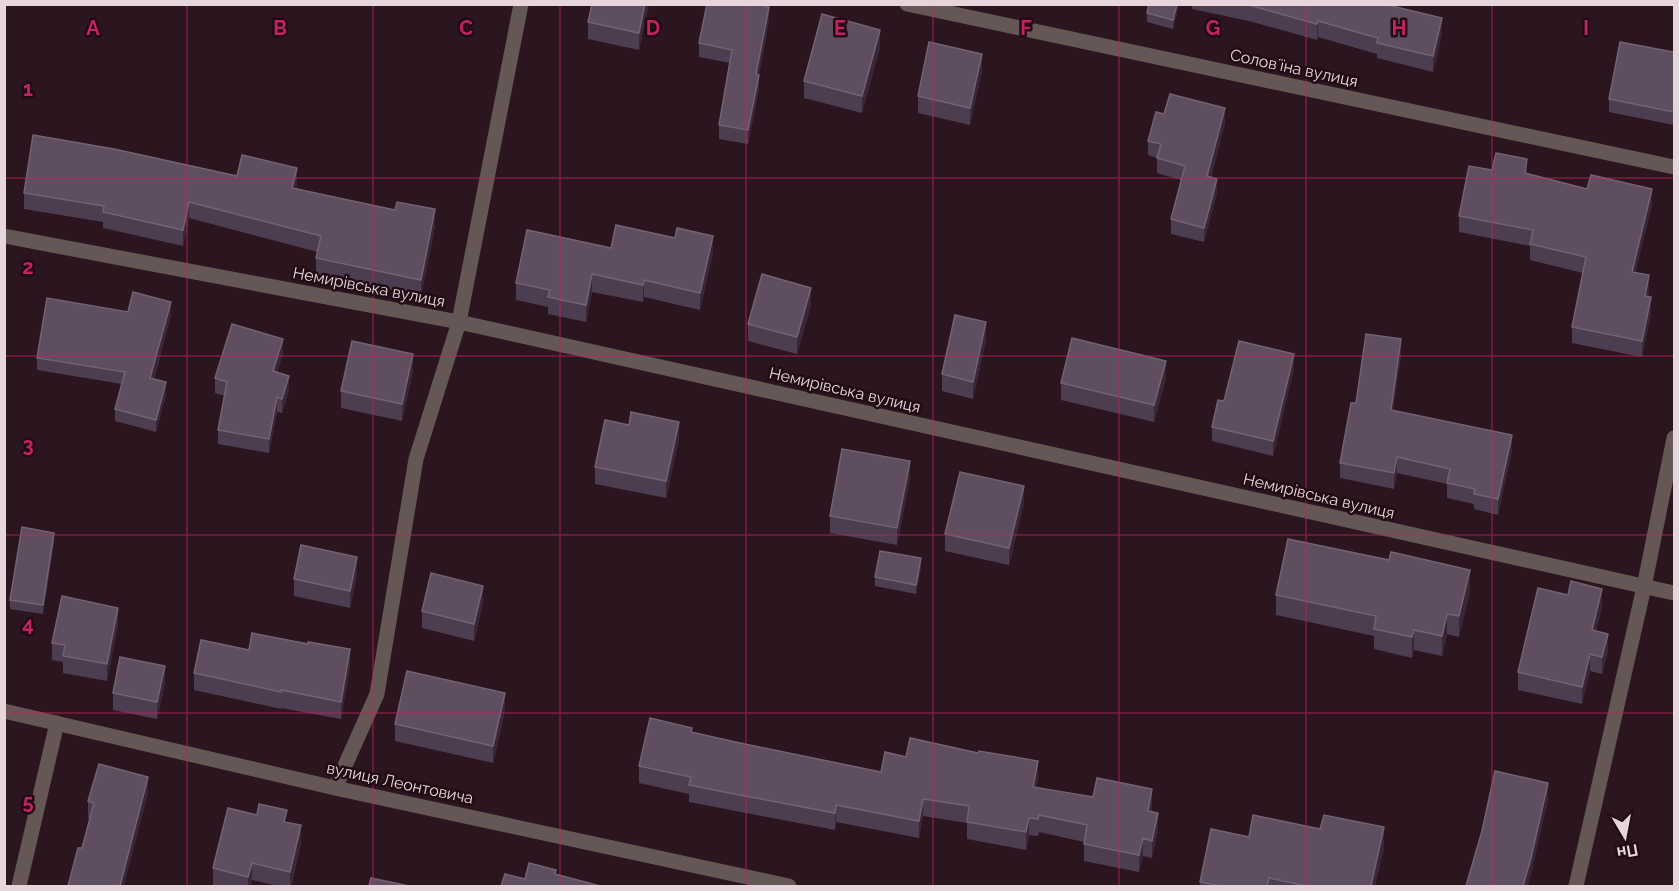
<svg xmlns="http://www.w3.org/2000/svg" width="1679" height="891" font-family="Raleway,sans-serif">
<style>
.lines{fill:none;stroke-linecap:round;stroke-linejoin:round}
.minor{stroke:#645756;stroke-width:15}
.wall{fill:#4d3d50}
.shaded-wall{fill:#392636}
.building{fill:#5e4e5f;stroke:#736372;stroke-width:1.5}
.grid{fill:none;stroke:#c42261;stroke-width:1.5;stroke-opacity:0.55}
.labels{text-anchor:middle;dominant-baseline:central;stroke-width:5;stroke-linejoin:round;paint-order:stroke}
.street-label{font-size:16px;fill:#e6d6dc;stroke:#210c15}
.grid-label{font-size:20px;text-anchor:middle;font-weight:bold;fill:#c42261;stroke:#210c15;stroke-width:5;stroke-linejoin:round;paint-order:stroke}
</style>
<rect width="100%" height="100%" fill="#2b151f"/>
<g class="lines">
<!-- minor -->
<path class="minor" d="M 907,4 L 1674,167
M 4,236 L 459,322 L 1674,593
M 4,711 L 335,788 L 789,886
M 335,788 L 377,694 L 416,459 L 459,322 L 521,4
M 19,886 L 57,723
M 1576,886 L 1644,587 L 1674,438"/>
</g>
<!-- wall -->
<path class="wall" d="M 649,4 L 639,50 L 588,39 L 588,22 Z
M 1179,4 L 1173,29 L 1147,22 L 1147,13 Z
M 1192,4 L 1384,4 L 1442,34 L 1433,72 L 1377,58 L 1377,54 L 1318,37 L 1317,40 L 1249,21 L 1192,9 Z
M 769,21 L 759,75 L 759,89 L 748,144 L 719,139 L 719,125 L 730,63 L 699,57 L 699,43 Z
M 880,47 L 862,113 L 804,98 L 804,81 Z
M 1674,52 L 1674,125 L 1609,112 L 1609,99 Z
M 982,71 L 970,125 L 918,113 L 918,96 Z
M 1164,114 L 1225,123 L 1211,177 L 1217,193 L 1204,242 L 1171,234 L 1171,219 L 1181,180 L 1157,173 L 1157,158 L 1148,155 L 1148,141 Z
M 1527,174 L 1652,205 L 1635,273 L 1649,291 L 1648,296 L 1651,313 L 1642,357 L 1572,343 L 1572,327 L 1583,273 L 1530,260 L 1530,246 L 1459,232 L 1459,216 Z
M 237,176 L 297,185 L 296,188 L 435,226 L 421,296 L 316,274 L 316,258 L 318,252 L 189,218 L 183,246 L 103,228 L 103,222 L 24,209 L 24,193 Z
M 611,248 L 713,253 L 700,310 L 644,297 L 643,302 L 592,292 L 586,322 L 548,314 L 548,307 L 516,300 L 516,283 Z
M 811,305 L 797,354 L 748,341 L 748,324 Z
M 128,312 L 171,315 L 154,379 L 166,395 L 156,432 L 115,421 L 115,409 L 122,384 L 37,370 L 37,358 Z
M 986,340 L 973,399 L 942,391 L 942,374 Z
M 283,354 L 277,372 L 289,390 L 282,413 L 277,412 L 269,453 L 218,444 L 218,430 L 225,396 L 215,393 L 215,378 Z
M 1401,355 L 1393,410 L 1512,450 L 1498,515 L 1474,509 L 1474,504 L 1447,498 L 1447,484 L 1397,473 L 1394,489 L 1340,478 L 1340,463 L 1356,403 Z
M 1294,369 L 1273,456 L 1212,441 L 1212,427 L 1224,401 Z
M 413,371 L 402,421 L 341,408 L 341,391 Z
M 1166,378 L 1154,422 L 1061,400 L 1061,383 Z
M 679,439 L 666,498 L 595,484 L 595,467 Z
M 910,478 L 897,545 L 830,533 L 830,516 Z
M 1024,503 L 1009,565 L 945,551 L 945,534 Z
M 54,542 L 43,614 L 10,609 L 10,600 Z
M 921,567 L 916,594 L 875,586 L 875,577 Z
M 357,574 L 350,608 L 294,596 L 294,579 Z
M 1470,591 L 1459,637 L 1447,634 L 1442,656 L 1414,650 L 1412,658 L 1374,649 L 1374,636 L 1276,615 L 1276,595 Z
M 483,603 L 474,641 L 422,628 L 422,611 Z
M 1602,606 L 1596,631 L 1608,651 L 1602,674 L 1590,671 L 1582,704 L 1518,690 L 1518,672 Z
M 118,625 L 107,681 L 63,673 L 63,662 L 52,660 L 52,643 Z
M 249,650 L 350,666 L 341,719 L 281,708 L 281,709 L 194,690 L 194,673 Z
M 165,683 L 157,719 L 113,710 L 113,693 Z
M 505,711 L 493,763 L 395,741 L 395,724 Z
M 692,732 L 740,743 L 881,772 L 906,757 L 1038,778 L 1036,788 L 1152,807 L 1151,812 L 1158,830 L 1152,858 L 1143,856 L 1139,872 L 1084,861 L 1084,842 L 1039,832 L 1038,836 L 1029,835 L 1026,850 L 967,839 L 967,823 L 923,816 L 919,838 L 836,822 L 835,830 L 689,802 L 689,794 L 639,783 L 639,766 Z
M 148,794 L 82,848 L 90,819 L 88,818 L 88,801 Z
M 287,822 L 301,843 L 291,886 L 279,886 L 252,880 L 250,886 L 213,886 L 213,868 Z
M 1249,837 L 1384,848 L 1375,886 L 1200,886 L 1200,882 Z"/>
<!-- shaded-wall -->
<path class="shaded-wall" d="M 645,4 L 649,4 L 639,50 L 639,33 Z
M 1177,4 L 1179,4 L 1173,29 L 1173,20 Z
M 769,7 L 769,21 L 759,75 L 759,89 L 748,144 L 748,130 L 756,74 Z
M 1442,18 L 1442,34 L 1433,72 L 1433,56 Z
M 1318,21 L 1318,37 L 1317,40 L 1317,24 Z
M 880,30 L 880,47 L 862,113 L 862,96 Z
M 982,54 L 982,71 L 970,125 L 970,108 Z
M 1225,108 L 1225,123 L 1207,191 L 1207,176 Z
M 1527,159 L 1527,175 L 1525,173 Z
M 297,168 L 297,185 L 292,204 L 292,188 Z
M 1217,179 L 1217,193 L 1204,242 L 1204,228 Z
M 1652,189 L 1652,205 L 1632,288 L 1632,272 Z
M 189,202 L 189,218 L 183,246 L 183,230 Z
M 435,209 L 435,226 L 421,296 L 421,280 Z
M 713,236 L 713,253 L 700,310 L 700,293 Z
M 592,274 L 592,292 L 586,322 L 586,305 Z
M 1649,275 L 1649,291 L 1645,312 L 1645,296 Z
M 644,280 L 644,297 L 643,302 L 643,285 Z
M 811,288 L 811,305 L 797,354 L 797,337 Z
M 1651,297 L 1651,313 L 1642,357 L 1642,341 Z
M 171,302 L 171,315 L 150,391 L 150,378 Z
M 986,322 L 986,340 L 973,399 L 973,382 Z
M 283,339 L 283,354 L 273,385 L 273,371 Z
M 1401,339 L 1401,355 L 1391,425 L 1391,410 Z
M 413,354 L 413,371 L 402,421 L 402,404 Z
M 1294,354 L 1294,369 L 1273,456 L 1273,441 Z
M 1166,361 L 1166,378 L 1154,422 L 1154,405 Z
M 289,376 L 289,390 L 282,413 L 282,399 Z
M 166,382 L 166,395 L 156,432 L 156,420 Z
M 277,397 L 277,412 L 269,453 L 269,439 Z
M 679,422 L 679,439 L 666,498 L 666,481 Z
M 1512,435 L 1512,450 L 1498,515 L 1498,499 Z
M 1397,457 L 1397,473 L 1394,489 L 1394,473 Z
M 910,461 L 910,478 L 897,545 L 897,528 Z
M 1024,486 L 1024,503 L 1009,565 L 1009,548 Z
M 54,533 L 54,542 L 43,614 L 43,605 Z
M 357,557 L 357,574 L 350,608 L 350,591 Z
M 921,558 L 921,567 L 916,594 L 916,585 Z
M 1470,570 L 1470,591 L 1459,637 L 1459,616 Z
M 483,586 L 483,603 L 474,641 L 474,624 Z
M 1602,589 L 1602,606 L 1592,647 L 1592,630 Z
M 118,608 L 118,625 L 107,681 L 107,664 Z
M 1447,614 L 1447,634 L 1442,656 L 1442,636 Z
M 1414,630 L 1414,650 L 1412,658 L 1412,637 Z
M 1608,634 L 1608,651 L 1602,674 L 1602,657 Z
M 350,649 L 350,666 L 341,719 L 341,702 Z
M 1590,654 L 1590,671 L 1582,704 L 1582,687 Z
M 165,666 L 165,683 L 157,719 L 157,702 Z
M 505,693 L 505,711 L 493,763 L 493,746 Z
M 1038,761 L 1038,778 L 1033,804 L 1033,787 Z
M 148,777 L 148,794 L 124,886 L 120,886 Z
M 1548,783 L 1548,801 L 1531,875 L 1528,886 L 1523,886 Z
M 1152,789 L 1152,807 L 1148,828 L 1148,811 Z
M 923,799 L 923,816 L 919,838 L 919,821 Z
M 836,805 L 836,822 L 835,830 L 835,813 Z
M 1158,813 L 1158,830 L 1152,858 L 1152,841 Z
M 1029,818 L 1029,835 L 1026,850 L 1026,832 Z
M 301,825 L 301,843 L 290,886 L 290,872 Z
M 1384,827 L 1384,848 L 1375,886 L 1371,886 Z
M 1143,838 L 1143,856 L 1139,872 L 1139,855 Z
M 252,863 L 252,880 L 250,886 L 248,886 L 248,877 Z"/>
<!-- building -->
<path class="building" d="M 592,4 L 645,4 L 639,33 L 588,22 Z
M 707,4 L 757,4 L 769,7 L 756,74 L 759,75 L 748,130 L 719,125 L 732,50 L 699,43 Z
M 1149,4 L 1177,4 L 1173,20 L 1147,13 Z
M 1245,4 L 1384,4 L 1442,18 L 1433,56 L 1377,43 L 1378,38 L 1318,21 L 1317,24 Z
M 822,14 L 880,30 L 862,96 L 804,81 Z
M 929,42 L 982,54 L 970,108 L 918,96 Z
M 1620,42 L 1674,52 L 1674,112 L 1609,99 Z
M 1170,94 L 1225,108 L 1207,176 L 1217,179 L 1204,228 L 1171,219 L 1185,166 L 1157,158 L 1161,144 L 1148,141 L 1156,112 L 1164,114 Z
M 33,135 L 114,149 L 237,176 L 242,155 L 297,168 L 292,188 L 395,210 L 397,202 L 435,209 L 421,280 L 316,258 L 321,236 L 189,202 L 183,230 L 103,212 L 104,206 L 24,193 Z
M 1496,153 L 1527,159 L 1525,173 L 1587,189 L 1591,175 L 1652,189 L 1632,272 L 1649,275 L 1645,296 L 1651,297 L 1642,341 L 1572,327 L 1586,257 L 1530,244 L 1533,230 L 1459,216 L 1469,166 L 1492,170 Z
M 616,225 L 675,238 L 677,228 L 713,236 L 700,293 L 644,280 L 643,285 L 592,274 L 586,305 L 548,297 L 550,290 L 516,283 L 527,230 L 611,248 Z
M 762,274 L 811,288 L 797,337 L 748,324 Z
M 133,292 L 171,302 L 150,378 L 166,382 L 156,420 L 115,409 L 125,372 L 37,358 L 47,298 L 128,312 Z
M 955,315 L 986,322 L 973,382 L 942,374 Z
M 232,324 L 283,339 L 273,371 L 289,376 L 282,399 L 277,397 L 269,439 L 218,430 L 227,382 L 215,378 Z
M 1366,334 L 1401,339 L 1391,410 L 1512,435 L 1498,499 L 1474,494 L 1475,489 L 1447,483 L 1450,469 L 1397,457 L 1394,473 L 1340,463 L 1351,403 L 1356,403 Z
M 1072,338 L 1166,361 L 1154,405 L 1061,383 Z
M 352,341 L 413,354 L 402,404 L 341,391 Z
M 1239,341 L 1294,354 L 1273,441 L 1212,427 L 1218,400 L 1224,401 Z
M 631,412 L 679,422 L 666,481 L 595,467 L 605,420 L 629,425 Z
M 842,449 L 910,461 L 897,528 L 830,516 Z
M 960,472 L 1024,486 L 1009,548 L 945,534 Z
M 22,527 L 54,533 L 43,605 L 10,600 Z
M 1288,539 L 1389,560 L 1391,552 L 1470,570 L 1459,616 L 1447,614 L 1442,636 L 1414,630 L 1412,637 L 1374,629 L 1376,616 L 1276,595 Z
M 301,545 L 357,557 L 350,591 L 294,579 Z
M 880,551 L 921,558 L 916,585 L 875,577 Z
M 431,573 L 483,586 L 474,624 L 422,611 Z
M 1571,581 L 1602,589 L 1592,630 L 1608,634 L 1602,657 L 1590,654 L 1582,687 L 1518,672 L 1538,588 L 1568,595 Z
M 62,596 L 118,608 L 107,664 L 63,656 L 65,645 L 52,643 Z
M 252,633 L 308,644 L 308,642 L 350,649 L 341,702 L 281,690 L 281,692 L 194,673 L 201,640 L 249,650 Z
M 120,657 L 165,666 L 157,702 L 113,693 Z
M 407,671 L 505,693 L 493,746 L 395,724 Z
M 650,718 L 692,728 L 691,732 L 740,743 L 881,772 L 885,752 L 906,757 L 910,738 L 978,753 L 979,751 L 1038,761 L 1033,787 L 1093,797 L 1097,778 L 1152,789 L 1148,811 L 1158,813 L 1152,841 L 1143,838 L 1139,855 L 1084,844 L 1087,825 L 1039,815 L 1038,819 L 1029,818 L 1026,832 L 967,822 L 969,806 L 923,799 L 919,821 L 836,805 L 835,813 L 729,793 L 689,785 L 691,777 L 639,766 Z
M 99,764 L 148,777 L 120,886 L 68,886 L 78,848 L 82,848 L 94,803 L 88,801 Z
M 1495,771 L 1548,783 L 1531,858 L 1523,886 L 1466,886 L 1482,831 Z
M 259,804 L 287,810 L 284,822 L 301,825 L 290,872 L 252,863 L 248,877 L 213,868 L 228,808 L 257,815 Z
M 1253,815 L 1320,829 L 1324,815 L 1384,827 L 1371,886 L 1307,886 L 1269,878 L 1267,886 L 1221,886 L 1200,882 L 1211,829 L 1249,837 Z
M 529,863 L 556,870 L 555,874 L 600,886 L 501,886 L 505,874 L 525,879 Z
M 371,878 L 409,886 L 369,886 Z"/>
<!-- grid -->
<path class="grid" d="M 187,4 L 187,886M 373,4 L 373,886M 560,4 L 560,886M 746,4 L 746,886M 933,4 L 933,886M 1119,4 L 1119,886M 1306,4 L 1306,886M 1492,4 L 1492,886M 4,178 L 1674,178M 4,356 L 1674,356M 4,535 L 1674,535M 4,713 L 1674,713"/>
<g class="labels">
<!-- street labels -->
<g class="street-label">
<text transform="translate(1294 68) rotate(12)">Соловʼїна вулиця</text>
<text transform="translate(369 287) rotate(11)">Немирівська вулиця</text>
<text transform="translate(845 390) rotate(13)">Немирівська вулиця</text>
<text transform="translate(1319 496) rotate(13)">Немирівська вулиця</text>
<text transform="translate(400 783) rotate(12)">вулиця Леонтовича</text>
</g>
</g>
<g class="grid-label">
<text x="93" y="35">A</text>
<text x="280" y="35">B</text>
<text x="466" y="35">C</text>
<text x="653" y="35">D</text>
<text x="840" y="35">E</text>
<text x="1026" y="35">F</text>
<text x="1213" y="35">G</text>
<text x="1399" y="35">H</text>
<text x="1586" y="35">I</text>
<text x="28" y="96">1</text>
<text x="28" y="274">2</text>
<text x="28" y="452">3</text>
<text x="28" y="631">4</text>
<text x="28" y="809">5</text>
</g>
<!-- border -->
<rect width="1679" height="891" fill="none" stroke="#e6d6dc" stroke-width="12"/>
<!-- north arrow -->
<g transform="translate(1625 837) rotate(170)" stroke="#210c15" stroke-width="4.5" paint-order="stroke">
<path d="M0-4.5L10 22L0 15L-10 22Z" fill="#e6d6dc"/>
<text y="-9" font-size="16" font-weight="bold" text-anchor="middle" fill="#e6d6dc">Пн</text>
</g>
</svg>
